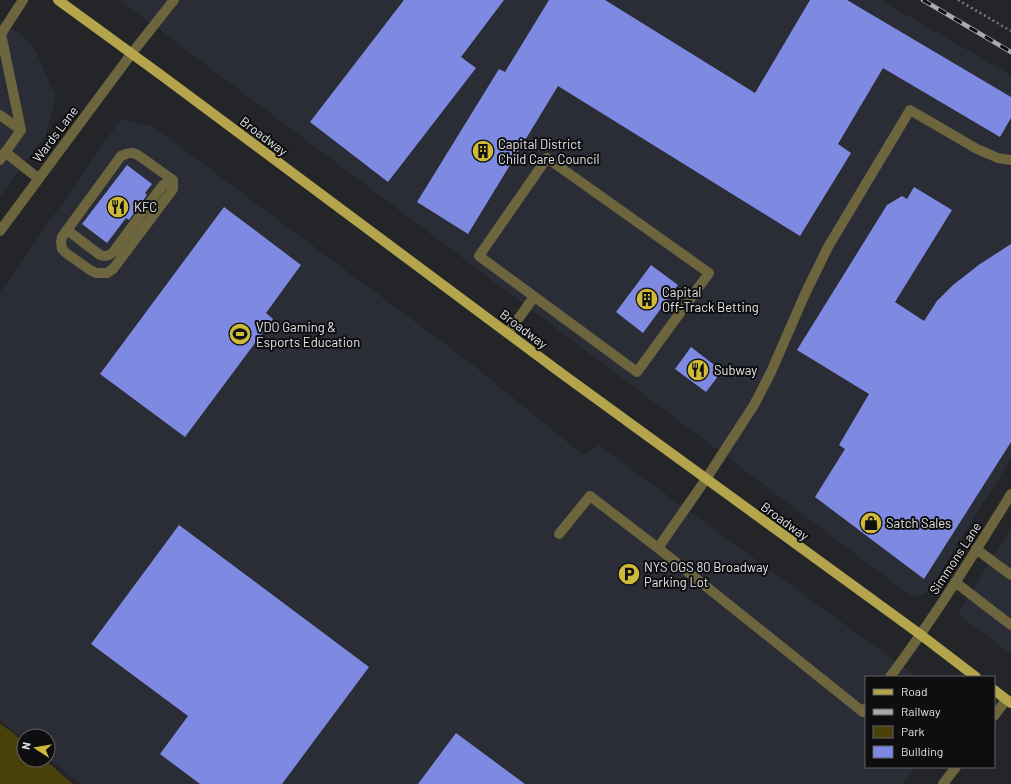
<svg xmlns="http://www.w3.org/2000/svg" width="1011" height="784" font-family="Barlow,sans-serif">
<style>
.built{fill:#2b2d36}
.green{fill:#4a410a}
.building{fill:#7e8ae1}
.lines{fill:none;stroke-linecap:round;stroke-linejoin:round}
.path{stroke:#77787a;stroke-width:2.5;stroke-dasharray:2 3;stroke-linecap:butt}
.minor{stroke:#6c653d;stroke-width:10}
.major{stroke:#b4a54d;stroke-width:10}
.rail-casing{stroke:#a9aaac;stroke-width:4.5}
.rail{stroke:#0e0e10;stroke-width:3;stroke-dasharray:9;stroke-linecap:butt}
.labels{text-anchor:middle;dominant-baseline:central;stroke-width:4;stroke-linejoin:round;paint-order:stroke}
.street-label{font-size:13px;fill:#e2e3e5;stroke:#0e0e10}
.poi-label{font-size:13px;fill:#e2e3e5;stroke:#0e0e10;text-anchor:start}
</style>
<rect width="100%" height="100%" fill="#242528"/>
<!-- built -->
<path class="built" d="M 120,0 L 880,0 L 1011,75 L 1011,459 L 928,592 L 914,598 Z
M 0,20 L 32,43 L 56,97 L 45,136 L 0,197 Z
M 121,119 L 152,126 L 473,365 L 583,455 L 598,445 L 917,677 L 866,677 L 866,767 L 915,767 L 902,784 L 81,784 L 48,758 L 48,736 L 24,736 L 24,739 L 0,720 L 0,292 Z
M 1011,527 L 1011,654 L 958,614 Z"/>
<!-- green -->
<path class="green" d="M 0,724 L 9,730 L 24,742 L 24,760 L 45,760 L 73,784 L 0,784 Z"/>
<!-- building -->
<path class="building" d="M 404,0 L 504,0 L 461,57 L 476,68 L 388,182 L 310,122 Z
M 549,0 L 605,0 L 755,93 L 810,0 L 847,0 L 1011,97 L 1011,118 L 1000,137 L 883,68 L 838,144 L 851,153 L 800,236 L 558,86 L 468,234 L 417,202 L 499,69 L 505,72 Z
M 127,165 L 152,184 L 145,193 L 147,195 L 129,220 L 126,218 L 107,243 L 82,224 Z
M 914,187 L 952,210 L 895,302 L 924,321 L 937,301 L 953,285 L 980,264 L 1011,244 L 1011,442 L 924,579 L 815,497 L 845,449 L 839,445 L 869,394 L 797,350 L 887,205 L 902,196 L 907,199 Z
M 224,207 L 301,265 L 266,313 L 273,319 L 185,437 L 100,374 Z
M 651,265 L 678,285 L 643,333 L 616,312 Z
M 691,347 L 722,371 L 706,392 L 675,369 Z
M 179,525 L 369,667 L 282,784 L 200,784 L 160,754 L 188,716 L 91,644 Z
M 456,733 L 525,784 L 418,784 Z"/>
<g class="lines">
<!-- path -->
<path class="path" d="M 958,0 L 1011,31"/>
<!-- minor -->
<path class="minor" d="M 0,33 L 1,34 L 21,130 L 0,160
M 1,34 L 23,0
M 0,115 L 21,130
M 5,152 L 39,179
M 130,153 L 133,153 L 138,155 L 173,180 L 173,189 L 113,269 L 107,273 L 96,273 L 90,270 L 66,253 L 62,249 L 61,242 L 62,237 L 67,230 L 121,156 L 126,154 Z
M 547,158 L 709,273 L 637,372 L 479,256 Z
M 67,230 L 100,255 C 106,257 110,256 114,251 L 160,189 L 163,185 L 173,180
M 0,231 L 132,53 L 174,0
M 508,333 L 534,297
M 559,534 L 590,496 L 658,548 L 863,712 L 866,708
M 658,548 L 706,479 L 754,405 L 771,372 L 805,294 L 828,247 L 910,110 L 977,149 L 998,158 L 1011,160
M 976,549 L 1011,575
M 955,582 L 1011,625
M 890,677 C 934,618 973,556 1011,494
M 994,716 L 1006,700
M 943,784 L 956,767"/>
<!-- major -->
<path class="major" d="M 58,0 L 161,75 L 561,373 L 921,635 L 976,677
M 994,690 L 1011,703"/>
<!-- rail casing -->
<g class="rail-casing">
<path id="rail" d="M 923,0 L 1011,52"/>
</g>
<!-- rail -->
<use href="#rail" class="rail"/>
</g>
<!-- icons -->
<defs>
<g id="building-disc" transform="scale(1.15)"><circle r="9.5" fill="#ceb938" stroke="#0e0e10"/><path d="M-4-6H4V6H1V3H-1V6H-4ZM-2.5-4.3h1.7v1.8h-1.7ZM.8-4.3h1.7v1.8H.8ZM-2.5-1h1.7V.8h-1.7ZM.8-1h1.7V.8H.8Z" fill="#111"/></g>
<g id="restaurant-disc" transform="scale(1.15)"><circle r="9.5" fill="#ceb938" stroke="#0e0e10"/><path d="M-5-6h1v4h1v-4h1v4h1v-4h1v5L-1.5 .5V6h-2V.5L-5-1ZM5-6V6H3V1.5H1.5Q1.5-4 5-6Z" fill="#111"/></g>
<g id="stadium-disc" transform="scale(1.15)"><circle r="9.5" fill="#ceb938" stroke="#0e0e10"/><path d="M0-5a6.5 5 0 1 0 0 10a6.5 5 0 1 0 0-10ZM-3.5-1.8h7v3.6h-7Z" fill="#111"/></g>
<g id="shop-disc" transform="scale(1.15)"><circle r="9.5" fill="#ceb938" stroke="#0e0e10"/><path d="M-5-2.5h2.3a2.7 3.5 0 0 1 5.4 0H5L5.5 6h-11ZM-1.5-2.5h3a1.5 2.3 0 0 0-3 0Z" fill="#111"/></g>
<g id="parking-disc" transform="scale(1.15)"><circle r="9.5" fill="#ceb938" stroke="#0e0e10"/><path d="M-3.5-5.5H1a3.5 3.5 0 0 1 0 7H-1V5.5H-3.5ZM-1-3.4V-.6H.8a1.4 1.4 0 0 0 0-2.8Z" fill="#111"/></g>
</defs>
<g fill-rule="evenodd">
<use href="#building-disc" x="483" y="151"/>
<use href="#restaurant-disc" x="118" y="207"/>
<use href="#building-disc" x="647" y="299"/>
<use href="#stadium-disc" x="240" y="334"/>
<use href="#restaurant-disc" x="698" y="370"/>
<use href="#shop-disc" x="871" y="523"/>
<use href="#parking-disc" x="629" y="574"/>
</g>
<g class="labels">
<!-- street labels -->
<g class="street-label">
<text transform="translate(55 134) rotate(-53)">Wards Lane</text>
<text transform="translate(264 136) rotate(37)">Broadway</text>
<text transform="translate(524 329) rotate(37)">Broadway</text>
<text transform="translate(785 521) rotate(36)">Broadway</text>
<text transform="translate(955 558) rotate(-57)">Simmons Lane</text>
</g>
<!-- poi labels -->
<g class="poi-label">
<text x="498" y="144">Capital District<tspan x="498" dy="15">Child Care Council</tspan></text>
<text x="134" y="207">KFC</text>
<text x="662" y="292">Capital<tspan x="662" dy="15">Off-Track Betting</tspan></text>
<text x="256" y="327">VDO Gaming &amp;<tspan x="256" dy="15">Esports Education</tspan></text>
<text x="714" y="370">Subway</text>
<text x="886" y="523">Satch Sales</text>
<text x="644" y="567">NYS OGS 80 Broadway<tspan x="644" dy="15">Parking Lot</tspan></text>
</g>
</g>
<!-- legend -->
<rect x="865" y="676" width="130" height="92" fill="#0e0e10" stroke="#636365"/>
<rect x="873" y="689" width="20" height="6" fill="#b4a54d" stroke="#636365"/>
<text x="901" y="696" font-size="12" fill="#e2e3e5">Road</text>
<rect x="873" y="709" width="20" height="6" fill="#a9aaac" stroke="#636365"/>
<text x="901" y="716" font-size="12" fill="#e2e3e5">Railway</text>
<rect x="873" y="726" width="20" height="12" fill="#4a410a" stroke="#636365"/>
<text x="901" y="736" font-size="12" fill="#e2e3e5">Park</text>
<rect x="873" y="746" width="20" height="12" fill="#7e8ae1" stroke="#636365"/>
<text x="901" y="756" font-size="12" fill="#e2e3e5">Building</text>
<!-- north arrow -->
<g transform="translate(36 748) rotate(282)"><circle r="19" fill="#0e0e10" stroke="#636365"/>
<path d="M0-3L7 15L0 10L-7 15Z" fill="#ceb938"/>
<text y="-6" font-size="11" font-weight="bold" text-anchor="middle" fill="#e2e3e5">N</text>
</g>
</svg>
